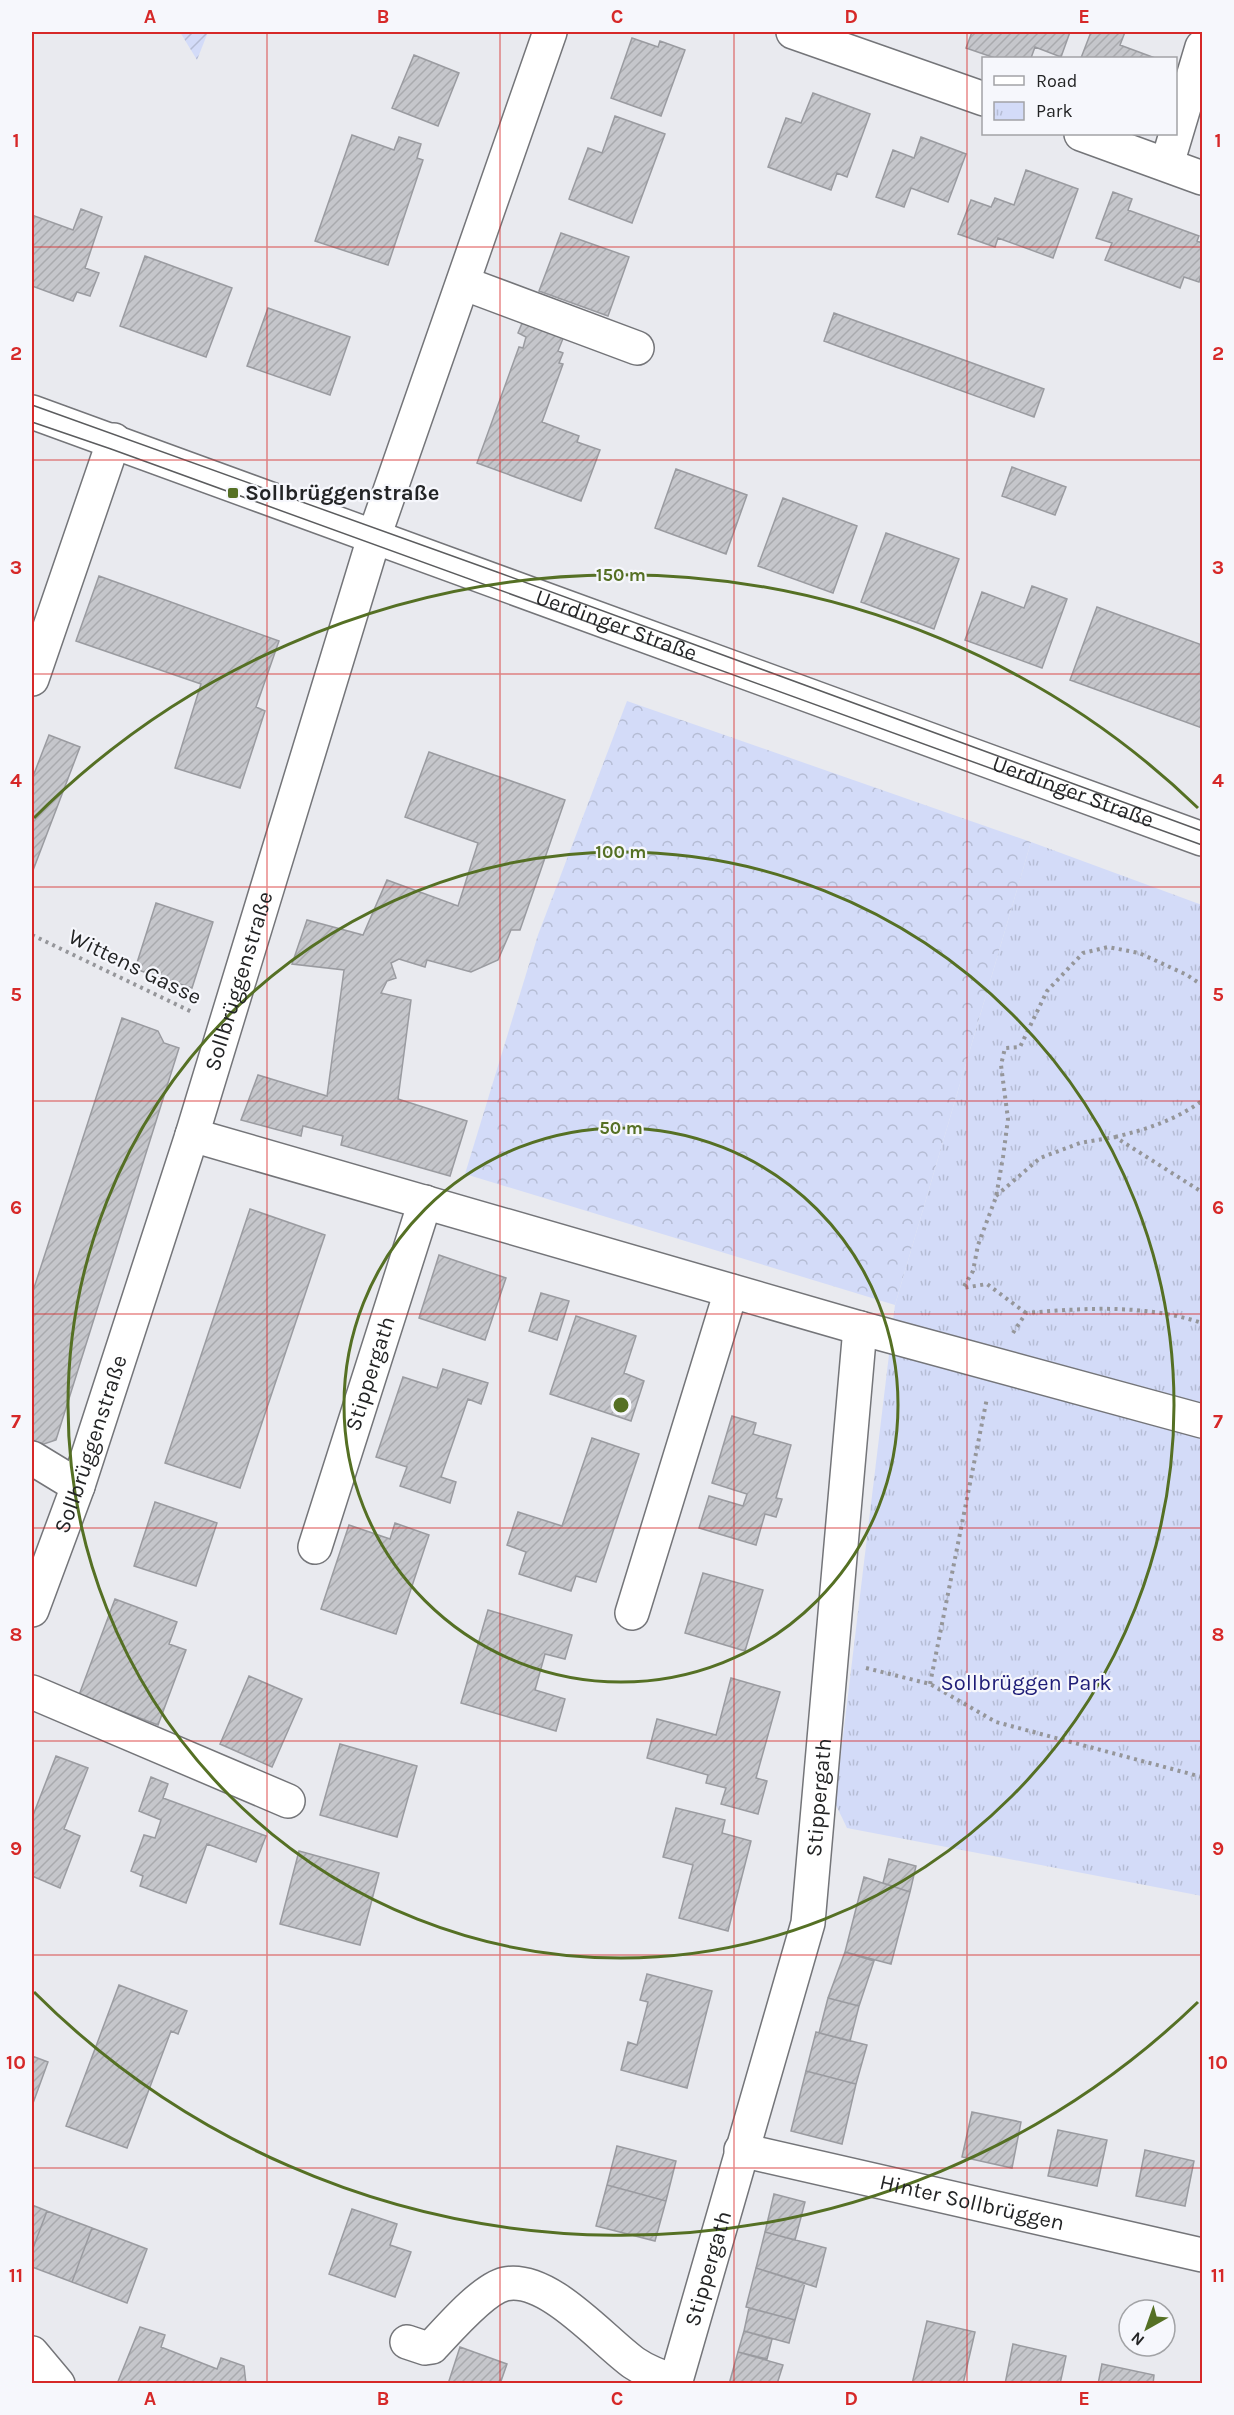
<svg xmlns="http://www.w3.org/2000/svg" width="1234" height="2415" font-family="Karla,sans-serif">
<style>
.forest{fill:url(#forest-crowns)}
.park{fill:url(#park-tufts)}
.garden{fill:url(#garden-furrows)}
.building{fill:url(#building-hatch);stroke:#9a9ba0;stroke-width:1.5}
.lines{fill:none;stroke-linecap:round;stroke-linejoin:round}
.minor-casing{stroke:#747579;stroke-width:36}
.major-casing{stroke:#747579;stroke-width:36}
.path{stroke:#95969a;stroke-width:4;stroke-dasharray:3 4.5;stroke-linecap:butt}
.minor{stroke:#fff;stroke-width:33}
.major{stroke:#fff;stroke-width:33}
.tram{stroke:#5b5c5e;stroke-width:1.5}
.grid{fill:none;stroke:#d62828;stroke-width:1.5;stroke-opacity:0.55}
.ring{fill:none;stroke:#557024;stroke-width:3}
.poi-dot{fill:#557024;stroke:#f6f7fc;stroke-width:2}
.labels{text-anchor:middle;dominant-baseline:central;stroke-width:4.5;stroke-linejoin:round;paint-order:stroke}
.poi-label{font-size:22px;font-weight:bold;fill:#232425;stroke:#f6f7fc;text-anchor:start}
.street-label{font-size:22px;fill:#232425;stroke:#f6f7fc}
.park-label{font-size:22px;fill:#1e1c77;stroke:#f6f7fc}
.centre{fill:#557024;stroke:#f6f7fc;stroke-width:3}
.ring-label{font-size:18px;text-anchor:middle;font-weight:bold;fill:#557024;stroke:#f6f7fc;stroke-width:4.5;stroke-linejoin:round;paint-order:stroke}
.neatline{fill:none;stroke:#d62828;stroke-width:2}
.grid-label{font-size:20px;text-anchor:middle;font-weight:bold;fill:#d62828}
</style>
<defs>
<pattern id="forest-crowns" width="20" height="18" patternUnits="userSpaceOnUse" patternTransform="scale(1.5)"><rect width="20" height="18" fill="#d3dbf8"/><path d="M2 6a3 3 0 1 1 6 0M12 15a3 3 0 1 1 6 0" fill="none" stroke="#b5bcd4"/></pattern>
<pattern id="park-tufts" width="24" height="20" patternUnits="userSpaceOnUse" patternTransform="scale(1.5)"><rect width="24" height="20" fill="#d3dbf8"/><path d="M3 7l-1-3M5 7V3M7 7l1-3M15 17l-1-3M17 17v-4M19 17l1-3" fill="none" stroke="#b5bcd4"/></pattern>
<pattern id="garden-furrows" width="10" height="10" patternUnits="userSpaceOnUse" patternTransform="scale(1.5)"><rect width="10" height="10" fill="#d3dbf8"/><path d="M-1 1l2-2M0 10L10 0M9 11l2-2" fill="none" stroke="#b5bcd4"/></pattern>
<pattern id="building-hatch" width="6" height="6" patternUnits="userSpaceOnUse" patternTransform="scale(1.5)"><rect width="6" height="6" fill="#c5c6cb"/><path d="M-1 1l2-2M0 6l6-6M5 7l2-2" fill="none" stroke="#a9aaae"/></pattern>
</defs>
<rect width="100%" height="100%" fill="#e9eaef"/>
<!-- forest -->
<path class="forest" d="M 627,701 L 1031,842 L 895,1305 L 465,1174 L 538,935 Z"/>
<!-- park -->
<path class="park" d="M 1031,842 L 1202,905 L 1202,1896 L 847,1828 L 835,1803 L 895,1305 Z"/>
<!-- garden -->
<path class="garden" d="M 180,32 L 208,32 L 197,60 Z"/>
<!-- building -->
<path class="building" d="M 972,32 L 1070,32 L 1061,57 L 1035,47 L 1031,58 L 995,58 L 966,48 Z
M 1091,32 L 1125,32 L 1120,45 L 1155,58 L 1081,58 Z
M 632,38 L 658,47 L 660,41 L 685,50 L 661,116 L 611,98 Z
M 414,55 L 459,73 L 438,126 L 392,108 Z
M 813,93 L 870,114 L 847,177 L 837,173 L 831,190 L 768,167 L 786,118 L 801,123 Z
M 615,116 L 665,134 L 632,223 L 569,199 L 588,148 L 602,153 Z
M 352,135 L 394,150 L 399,137 L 421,144 L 417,158 L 423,160 L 388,265 L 315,241 Z
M 921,137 L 966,154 L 948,202 L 911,188 L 904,207 L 876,197 L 893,150 L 914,158 Z
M 1026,170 L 1078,189 L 1053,258 L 998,238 L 995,247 L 958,234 L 971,200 L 991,207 L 995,198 L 1014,205 Z
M 1113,192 L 1132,199 L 1128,210 L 1199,236 L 1197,241 L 1202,243 L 1202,272 L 1199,282 L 1184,277 L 1180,288 L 1105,260 L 1112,243 L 1096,238 Z
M 81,209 L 102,217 L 85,268 L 99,273 L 90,296 L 77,292 L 73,301 L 32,286 L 32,215 L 73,230 Z
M 561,233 L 629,257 L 608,316 L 539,291 Z
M 145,256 L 232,288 L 206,357 L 120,326 Z
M 268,308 L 350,337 L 330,395 L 247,366 Z
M 834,313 L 1044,389 L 1034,417 L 824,341 Z
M 525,316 L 566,331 L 558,351 L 563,353 L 559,363 L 563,364 L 542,422 L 579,436 L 577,442 L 600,450 L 581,501 L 477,463 L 519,347 L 523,348 L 526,337 L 518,333 Z
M 1012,467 L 1066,487 L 1055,515 L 1002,496 Z
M 676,469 L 747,495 L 726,554 L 655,528 Z
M 783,498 L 857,526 L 833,593 L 758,566 Z
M 886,533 L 959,559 L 934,629 L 861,602 Z
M 99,576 L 279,641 L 256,707 L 265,711 L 240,788 L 175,768 L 201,684 L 76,641 Z
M 1032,586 L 1067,599 L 1042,668 L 965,640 L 982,592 L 1024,608 Z
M 1097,607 L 1202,645 L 1202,728 L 1070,680 Z
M 49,735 L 80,747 L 32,873 L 32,779 Z
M 429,752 L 565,800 L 520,930 L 511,930 L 498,960 L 471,972 L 427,960 L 425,967 L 399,959 L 391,963 L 396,978 L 387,981 L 381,993 L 411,1000 L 398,1099 L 467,1121 L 450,1176 L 341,1145 L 343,1136 L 303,1126 L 301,1136 L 241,1120 L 258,1075 L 327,1096 L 344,970 L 292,964 L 307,920 L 363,935 L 387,880 L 458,906 L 478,843 L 405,817 Z
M 156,903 L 213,922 L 192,988 L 135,969 Z
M 122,1018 L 158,1031 L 164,1043 L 179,1048 L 56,1440 L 41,1445 L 32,1439 L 32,1294 Z
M 250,1209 L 325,1235 L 240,1488 L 165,1463 Z
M 439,1255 L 506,1278 L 485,1340 L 419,1318 Z
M 541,1293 L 569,1301 L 557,1340 L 529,1331 Z
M 576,1316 L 636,1336 L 624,1373 L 644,1381 L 631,1421 L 550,1394 Z
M 443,1369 L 488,1383 L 481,1404 L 468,1399 L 441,1477 L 456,1482 L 450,1503 L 400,1486 L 407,1467 L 376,1457 L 403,1377 L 437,1388 Z
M 732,1416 L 756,1423 L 753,1434 L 791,1445 L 776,1498 L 782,1499 L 776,1517 L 765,1514 L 756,1545 L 699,1528 L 709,1496 L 743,1506 L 747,1494 L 712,1483 Z
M 592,1438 L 639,1454 L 596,1582 L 576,1576 L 571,1591 L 519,1574 L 526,1552 L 507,1545 L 518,1512 L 562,1526 Z
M 155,1502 L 217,1523 L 196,1586 L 134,1566 Z
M 395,1523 L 429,1535 L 396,1634 L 321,1609 L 349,1525 L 390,1539 Z
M 703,1573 L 763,1590 L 745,1651 L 685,1633 Z
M 115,1599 L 177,1622 L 169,1644 L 186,1650 L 158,1725 L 79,1695 Z
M 488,1610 L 572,1635 L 565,1659 L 545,1654 L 535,1690 L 565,1699 L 556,1731 L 461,1703 Z
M 249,1676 L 302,1699 L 272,1767 L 220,1744 Z
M 731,1678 L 780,1692 L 756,1778 L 767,1781 L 758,1814 L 721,1804 L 726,1788 L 706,1783 L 708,1775 L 647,1758 L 657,1719 L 716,1735 Z
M 340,1744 L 417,1766 L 397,1837 L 320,1815 Z
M 56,1756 L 88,1768 L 64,1829 L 80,1836 L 60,1888 L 32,1876 L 32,1818 Z
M 151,1777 L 168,1784 L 163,1798 L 266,1836 L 256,1862 L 207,1844 L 186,1903 L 140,1886 L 143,1876 L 131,1871 L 144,1835 L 155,1838 L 161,1820 L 139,1811 Z
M 676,1808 L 725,1820 L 722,1833 L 751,1841 L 728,1931 L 679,1918 L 693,1865 L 663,1857 Z
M 299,1851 L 379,1873 L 360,1945 L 280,1924 Z
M 889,1859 L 916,1866 L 910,1892 L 883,1883 Z
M 864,1877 L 910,1892 L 891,1964 L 845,1952 Z
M 845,1952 L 874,1961 L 859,2006 L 828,1998 Z
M 647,1974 L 712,1991 L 687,2088 L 621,2070 L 628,2042 L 637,2045 L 648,2002 L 640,2000 Z
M 119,1985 L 187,2011 L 178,2034 L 171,2031 L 127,2148 L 66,2126 Z
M 828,1998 L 859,2006 L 850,2041 L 819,2033 Z
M 816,2032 L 867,2045 L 856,2084 L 806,2071 Z
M 32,2056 L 48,2062 L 32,2106 Z
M 806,2071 L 856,2084 L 842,2144 L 791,2131 Z
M 972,2112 L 1021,2122 L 1012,2168 L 962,2157 Z
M 1058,2130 L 1107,2140 L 1097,2186 L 1048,2176 Z
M 617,2146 L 676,2161 L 666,2201 L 607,2185 Z
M 1145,2150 L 1194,2161 L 1185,2206 L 1136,2196 Z
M 607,2185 L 666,2201 L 655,2241 L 596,2226 Z
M 774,2194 L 805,2202 L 795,2240 L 765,2232 Z
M 32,2205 L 47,2211 L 32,2251 Z
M 352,2209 L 397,2224 L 390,2245 L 411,2252 L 395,2297 L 329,2274 Z
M 47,2211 L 92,2228 L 72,2282 L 32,2267 L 32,2251 Z
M 92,2228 L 147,2249 L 127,2303 L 72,2282 Z
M 765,2232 L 826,2248 L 816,2287 L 756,2268 Z
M 756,2268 L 805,2283 L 795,2320 L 746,2307 Z
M 749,2308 L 795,2320 L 789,2343 L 744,2331 Z
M 927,2321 L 975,2332 L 963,2384 L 912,2384 Z
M 140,2327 L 165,2335 L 161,2347 L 217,2369 L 221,2358 L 244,2366 L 246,2384 L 117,2384 Z
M 744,2331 L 772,2339 L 767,2359 L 738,2352 Z
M 1013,2344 L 1066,2356 L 1060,2384 L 1005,2384 Z
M 460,2347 L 507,2364 L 500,2384 L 448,2384 Z
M 738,2352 L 783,2365 L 777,2384 L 729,2384 Z
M 1102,2364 L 1154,2375 L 1153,2384 L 1098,2384 Z"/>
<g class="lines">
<!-- minor casing -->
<g class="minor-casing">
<g id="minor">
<path d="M 793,32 L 984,99"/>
<path d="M 1081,134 L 1202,178"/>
<path d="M 1167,164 L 1202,47"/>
<path d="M 463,283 L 637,348"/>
<path d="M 32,679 L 114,440"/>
<path d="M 192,1135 L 860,1328 L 1202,1421"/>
<path d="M 32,1458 L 78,1486"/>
<path id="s1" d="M 315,1547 L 425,1202"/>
<path id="s2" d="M 32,1610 L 78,1486 L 192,1135 L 377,528 L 550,32"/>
<path d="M 632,1613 L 731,1291"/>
<path d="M 32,1692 L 288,1801"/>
<path id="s3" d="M 741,2150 L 1202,2255"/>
<path d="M 407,2342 L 425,2348 L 432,2347 C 448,2330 483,2289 505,2284 C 548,2275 602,2340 634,2363 C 647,2372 661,2377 676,2382"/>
<path d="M 32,2353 L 58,2384"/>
<path id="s4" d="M 675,2384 L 808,1923 L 860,1328"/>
</g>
</g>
<!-- major casing -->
<g class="major-casing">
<g id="major">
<path id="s5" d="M 32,412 L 1202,839"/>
</g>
</g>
<!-- path -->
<path class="path" d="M 32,935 L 192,1012
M 1115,1137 C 1148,1129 1175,1120 1202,1101
M 996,1196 L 1040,1158 L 1080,1143 L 1115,1137 L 1202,1192
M 1026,1313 L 987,1284 L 963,1288 L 973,1271 L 978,1245 L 996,1197 L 1003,1157 L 1008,1119 L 1001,1065 L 1005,1048 L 1020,1047 L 1047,991 L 1083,953 L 1108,947 L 1139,953 L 1187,975 L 1202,985
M 1013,1333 L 1026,1313 C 1085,1308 1145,1304 1202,1323
M 866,1668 L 930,1684 L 996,1722 L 1202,1777
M 930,1684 L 987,1398"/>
<!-- minor -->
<use href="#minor" class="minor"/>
<!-- major -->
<use href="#major" class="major"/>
<!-- tram -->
<path class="tram" d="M 32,405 L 497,572 L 1202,831
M 32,422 L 111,449 L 1202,845"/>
</g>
<!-- grid -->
<path class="grid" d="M 267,32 L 267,2384M 500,32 L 500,2384M 734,32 L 734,2384M 967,32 L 967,2384M 32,247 L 1202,247M 32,460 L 1202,460M 32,674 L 1202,674M 32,887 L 1202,887M 32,1101 L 1202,1101M 32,1314 L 1202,1314M 32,1528 L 1202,1528M 32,1741 L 1202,1741M 32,1955 L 1202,1955M 32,2168 L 1202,2168"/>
<!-- distance rings -->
<g class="ring">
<circle cx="621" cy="1405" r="277"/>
<circle cx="621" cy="1405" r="553"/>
<path d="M1198 2002A830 830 0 0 1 34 1992M34 818A830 830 0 0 1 1198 808"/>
</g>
<!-- markers -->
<rect class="poi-dot" x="227" y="487" width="12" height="12" rx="3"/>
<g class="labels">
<!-- poi labels -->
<g class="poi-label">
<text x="245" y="493">Sollbrüggenstraße</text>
</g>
<!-- street labels -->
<g class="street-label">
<text stroke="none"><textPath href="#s5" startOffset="622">Uerdinger Straße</textPath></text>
<text stroke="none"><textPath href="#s5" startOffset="1108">Uerdinger Straße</textPath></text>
<text transform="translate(135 967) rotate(26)">Wittens Gasse</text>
<text stroke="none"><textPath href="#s2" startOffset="662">Sollbrüggenstraße</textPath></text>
<text stroke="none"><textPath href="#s1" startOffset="182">Stippergath</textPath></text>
<text stroke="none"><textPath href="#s2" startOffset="176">Sollbrüggenstraße</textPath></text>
<text stroke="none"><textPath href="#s4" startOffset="606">Stippergath</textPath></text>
<text stroke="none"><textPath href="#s3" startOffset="237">Hinter Sollbrüggen</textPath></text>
<text stroke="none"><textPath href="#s4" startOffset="120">Stippergath</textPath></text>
</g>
<!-- park labels -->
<g class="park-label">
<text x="1026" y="1683">Sollbrüggen Park</text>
</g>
</g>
<circle cx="621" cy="1405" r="9" class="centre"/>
<g class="ring-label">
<text x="621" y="581">150 m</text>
<text x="621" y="858">100 m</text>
<text x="621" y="1134">50 m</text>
</g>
<!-- border -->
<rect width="1234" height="2415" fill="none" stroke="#f6f7fc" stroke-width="66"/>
<!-- legend -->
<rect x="982" y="57" width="195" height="78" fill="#f6f7fc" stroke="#a2a3a6" stroke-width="1.5"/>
<rect x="994" y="76" width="30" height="9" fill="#ffffff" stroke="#a2a3a6" stroke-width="1.5"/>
<text x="1036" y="87" font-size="18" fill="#232425">Road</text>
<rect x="994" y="102" width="30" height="18" fill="url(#park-tufts)" stroke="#a2a3a6" stroke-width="1.5"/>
<text x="1036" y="117" font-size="18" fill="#232425">Park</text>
<!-- north arrow -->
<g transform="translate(1147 2328) rotate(220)"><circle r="28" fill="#f6f7fc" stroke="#a2a3a6" stroke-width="1.5"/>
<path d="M0-4.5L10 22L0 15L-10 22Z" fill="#557024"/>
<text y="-9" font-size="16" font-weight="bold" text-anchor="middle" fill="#232425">N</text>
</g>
<rect x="33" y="33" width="1168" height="2349" class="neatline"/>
<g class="grid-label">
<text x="150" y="23">A</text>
<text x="383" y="23">B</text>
<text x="617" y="23">C</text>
<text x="851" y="23">D</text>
<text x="1084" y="23">E</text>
<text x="16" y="147">1</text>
<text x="1218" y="147">1</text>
<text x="16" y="360">2</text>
<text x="1218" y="360">2</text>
<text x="16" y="574">3</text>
<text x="1218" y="574">3</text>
<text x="16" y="787">4</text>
<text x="1218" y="787">4</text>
<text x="16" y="1001">5</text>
<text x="1218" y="1001">5</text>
<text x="16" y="1214">6</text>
<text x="1218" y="1214">6</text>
<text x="16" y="1428">7</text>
<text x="1218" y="1428">7</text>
<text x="16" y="1641">8</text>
<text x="1218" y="1641">8</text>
<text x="16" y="1855">9</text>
<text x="1218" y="1855">9</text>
<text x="16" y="2069">10</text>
<text x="1218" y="2069">10</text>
<text x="16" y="2282">11</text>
<text x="1218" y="2282">11</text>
<text x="150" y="2405">A</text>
<text x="383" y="2405">B</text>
<text x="617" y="2405">C</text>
<text x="851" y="2405">D</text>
<text x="1084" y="2405">E</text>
</g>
</svg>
